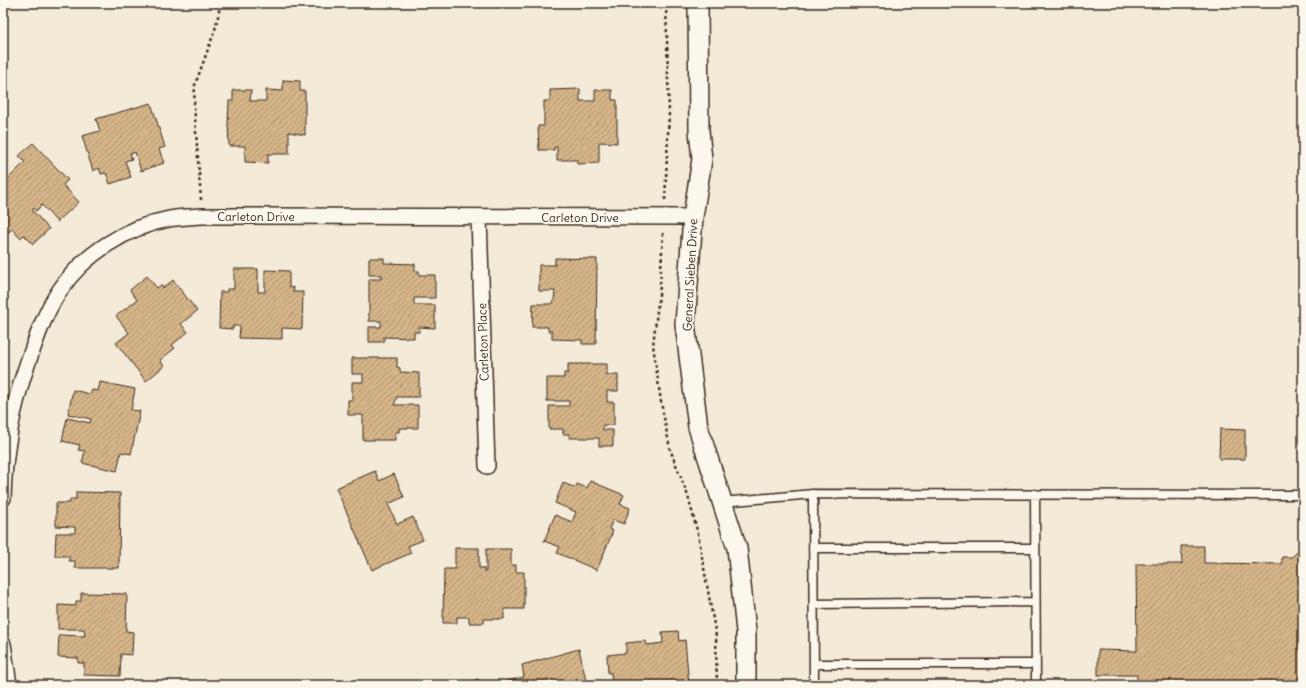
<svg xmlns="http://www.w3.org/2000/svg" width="1306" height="688" font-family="Delius,sans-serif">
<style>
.building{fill:url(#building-hatch);stroke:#3b2a1e}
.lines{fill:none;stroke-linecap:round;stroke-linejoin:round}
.service-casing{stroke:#3b2a1e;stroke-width:11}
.minor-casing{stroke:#3b2a1e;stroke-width:18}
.tertiary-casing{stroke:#3b2a1e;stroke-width:22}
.path{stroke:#3b2a1e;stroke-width:2.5;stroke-dasharray:3 3;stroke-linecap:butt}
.service{stroke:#fbf7ec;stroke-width:8}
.minor{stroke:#fbf7ec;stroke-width:15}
.tertiary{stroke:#fbf7ec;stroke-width:19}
.labels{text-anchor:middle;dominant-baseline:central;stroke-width:4;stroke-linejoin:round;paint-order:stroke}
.street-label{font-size:12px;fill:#3b2a1e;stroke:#fbf7ec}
</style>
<defs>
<pattern id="building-hatch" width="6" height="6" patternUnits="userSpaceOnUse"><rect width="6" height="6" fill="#d6b589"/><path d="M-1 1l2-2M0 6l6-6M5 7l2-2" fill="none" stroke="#af936f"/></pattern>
</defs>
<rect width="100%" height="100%" fill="#f4ead8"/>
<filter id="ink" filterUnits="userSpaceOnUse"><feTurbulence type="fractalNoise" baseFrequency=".025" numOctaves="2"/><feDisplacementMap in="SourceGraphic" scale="8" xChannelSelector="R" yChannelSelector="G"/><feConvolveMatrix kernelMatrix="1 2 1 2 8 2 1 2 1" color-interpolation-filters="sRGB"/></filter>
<g filter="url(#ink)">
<!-- building -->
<path class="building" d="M 283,80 L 300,81 L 300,91 L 305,91 L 305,135 L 289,132 L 289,154 L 268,154 L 268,163 L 245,162 L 245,146 L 229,146 L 228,123 L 229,101 L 233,101 L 233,90 L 251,90 L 250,101 L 266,101 L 266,90 L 283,91 Z
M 580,89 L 580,101 L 595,101 L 595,90 L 612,90 L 612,100 L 617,100 L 617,143 L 599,142 L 599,163 L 577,164 L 577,160 L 557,160 L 557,147 L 554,147 L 554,150 L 539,150 L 538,126 L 544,126 L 544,101 L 550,101 L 550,90 Z
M 151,103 L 165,147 L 159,149 L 164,163 L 141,171 L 135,152 L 130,154 L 132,159 L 125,161 L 131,177 L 110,184 L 106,173 L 101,174 L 99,168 L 93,171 L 82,136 L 100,131 L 96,119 Z
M 33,143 L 68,180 L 63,185 L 79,202 L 57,222 L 42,205 L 36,211 L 34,208 L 32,210 L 49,229 L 33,244 L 24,235 L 20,238 L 12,229 L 3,237 L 3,184 L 25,162 L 19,156 Z
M 369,258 L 384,258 L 384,263 L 415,264 L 415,271 L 419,271 L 419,275 L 435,275 L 435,298 L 414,298 L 414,305 L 435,305 L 435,328 L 419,327 L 419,332 L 414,332 L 414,338 L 384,337 L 384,342 L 369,342 L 369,327 L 381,327 L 381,321 L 369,321 L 369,279 L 381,279 L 381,275 L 369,275 Z
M 555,258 L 597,259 L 596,344 L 582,344 L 582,340 L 552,339 L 552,331 L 548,331 L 548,327 L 532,327 L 533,304 L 552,304 L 554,301 L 555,291 L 539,291 L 539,265 L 555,265 Z
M 234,269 L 258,269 L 258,292 L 265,292 L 265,270 L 289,271 L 289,287 L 294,288 L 293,292 L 303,292 L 302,329 L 282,328 L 282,339 L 239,338 L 240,326 L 233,326 L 233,329 L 219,328 L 220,292 L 227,292 L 227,289 L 234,289 Z
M 147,276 L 157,288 L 161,285 L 163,288 L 173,280 L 197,311 L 181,324 L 188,332 L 172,345 L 175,348 L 160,360 L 164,366 L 146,381 L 116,343 L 129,333 L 116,316 L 137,300 L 130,290 Z
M 352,358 L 397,358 L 397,367 L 400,368 L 400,372 L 419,373 L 419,397 L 397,397 L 394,405 L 418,405 L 418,428 L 399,428 L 399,432 L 395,432 L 395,440 L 363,440 L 363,415 L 348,415 L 348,400 L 352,400 L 352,382 L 363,382 L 363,374 L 352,374 Z
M 568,364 L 607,364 L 607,375 L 618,375 L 618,391 L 607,391 L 607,402 L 614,402 L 614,425 L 603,425 L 603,430 L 613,430 L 613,446 L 599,446 L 599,438 L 569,438 L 569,434 L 563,434 L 563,429 L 549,429 L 549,406 L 569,406 L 569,401 L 547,401 L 547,378 L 564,378 L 564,373 L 568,373 Z
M 100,382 L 135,389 L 131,410 L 140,411 L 131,454 L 121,452 L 117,471 L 82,463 L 85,451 L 78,450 L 80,445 L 62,441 L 67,418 L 90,423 L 91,419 L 68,414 L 73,390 L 90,394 L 92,390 L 98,391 Z
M 1220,429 L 1245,430 L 1245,459 L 1219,459 Z
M 375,471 L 379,481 L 394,474 L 404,497 L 388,504 L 397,524 L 413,517 L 423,540 L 408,546 L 411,553 L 372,570 L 336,488 Z
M 590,481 L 624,495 L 620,504 L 630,508 L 624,524 L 613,520 L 609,529 L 613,531 L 597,570 L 557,553 L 560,547 L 544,541 L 555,515 L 572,522 L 576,512 L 555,503 L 563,483 L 576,488 L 577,484 L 587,488 Z
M 76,492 L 120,493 L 119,568 L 75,568 L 75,561 L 69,561 L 69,556 L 55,556 L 56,533 L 75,533 L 75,527 L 56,526 L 56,503 L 70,503 L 70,499 L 76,499 Z
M 1181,546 L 1204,546 L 1204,563 L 1282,564 L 1282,557 L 1292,557 L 1303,546 L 1303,685 L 1137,685 L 1137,675 L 1098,675 L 1098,650 L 1137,651 L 1136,564 L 1182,564 Z
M 455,548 L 479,548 L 479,568 L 484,568 L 484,572 L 486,572 L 486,549 L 511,549 L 511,565 L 516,565 L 516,572 L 524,572 L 524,609 L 504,609 L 504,619 L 484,619 L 484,623 L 469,623 L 469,617 L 457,617 L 457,623 L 443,623 L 444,569 L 455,569 Z
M 81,593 L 127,594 L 126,631 L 133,632 L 132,655 L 121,654 L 120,676 L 84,675 L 84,663 L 78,663 L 78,658 L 58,657 L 59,635 L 85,636 L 84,629 L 58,629 L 58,605 L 76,606 L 76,601 L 81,601 Z
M 678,631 L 679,641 L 685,640 L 689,685 L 659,685 L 659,683 L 652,683 L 652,685 L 612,685 L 611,673 L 608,673 L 607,655 L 626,653 L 626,643 L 646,641 L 647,645 L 663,643 L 662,632 Z
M 579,649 L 587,685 L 505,685 L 504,682 L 524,677 L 522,665 Z
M 478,679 L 480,685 L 463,685 Z"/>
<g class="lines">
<!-- service casing -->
<g class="service-casing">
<path id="service" d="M 813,494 L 814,685
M 1035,494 L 1036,685
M 722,502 L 813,494 L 1303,495
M 813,548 L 1035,548
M 814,604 L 1035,602
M 814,664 L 1036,664"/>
</g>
<!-- minor casing -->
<g class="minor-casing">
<path id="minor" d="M 479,217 L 487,466
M 3,498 C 4,452 13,405 28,362 C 37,337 45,312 60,290 C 84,254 127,227 169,219 C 180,217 191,217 202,216 L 693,217
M 3,644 L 9,685"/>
</g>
<!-- tertiary casing -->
<g class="tertiary-casing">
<path id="tertiary" d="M 698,3 L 699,131 L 702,159 L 693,217 L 685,324 L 698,427 L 737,548 L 746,631 L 746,685"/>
</g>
<!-- path -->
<path class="path" d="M 201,200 L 194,105 L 195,85 L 215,30 L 219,12 L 219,3
M 665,200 L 669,113 L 666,3
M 663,233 L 660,286 L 653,345 L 661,402 L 670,449 L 688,496 L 698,534 L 716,636 L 717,685"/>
<!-- service -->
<use href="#service" class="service"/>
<!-- minor -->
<use href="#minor" class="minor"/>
<!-- tertiary -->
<use href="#tertiary" class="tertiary"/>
</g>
</g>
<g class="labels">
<!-- street labels -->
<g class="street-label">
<text x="256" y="216">Carleton Drive</text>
<text x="580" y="217">Carleton Drive</text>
<text transform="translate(690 275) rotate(-87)">General Sieben Drive</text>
<text transform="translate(483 342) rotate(-92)">Carleton Place</text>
</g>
</g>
<!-- margin -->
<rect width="1306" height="688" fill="none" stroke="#fbf7ec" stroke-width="16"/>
<rect x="8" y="8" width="1290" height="672" fill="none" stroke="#3b2a1e" stroke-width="1.5" filter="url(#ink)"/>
</svg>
